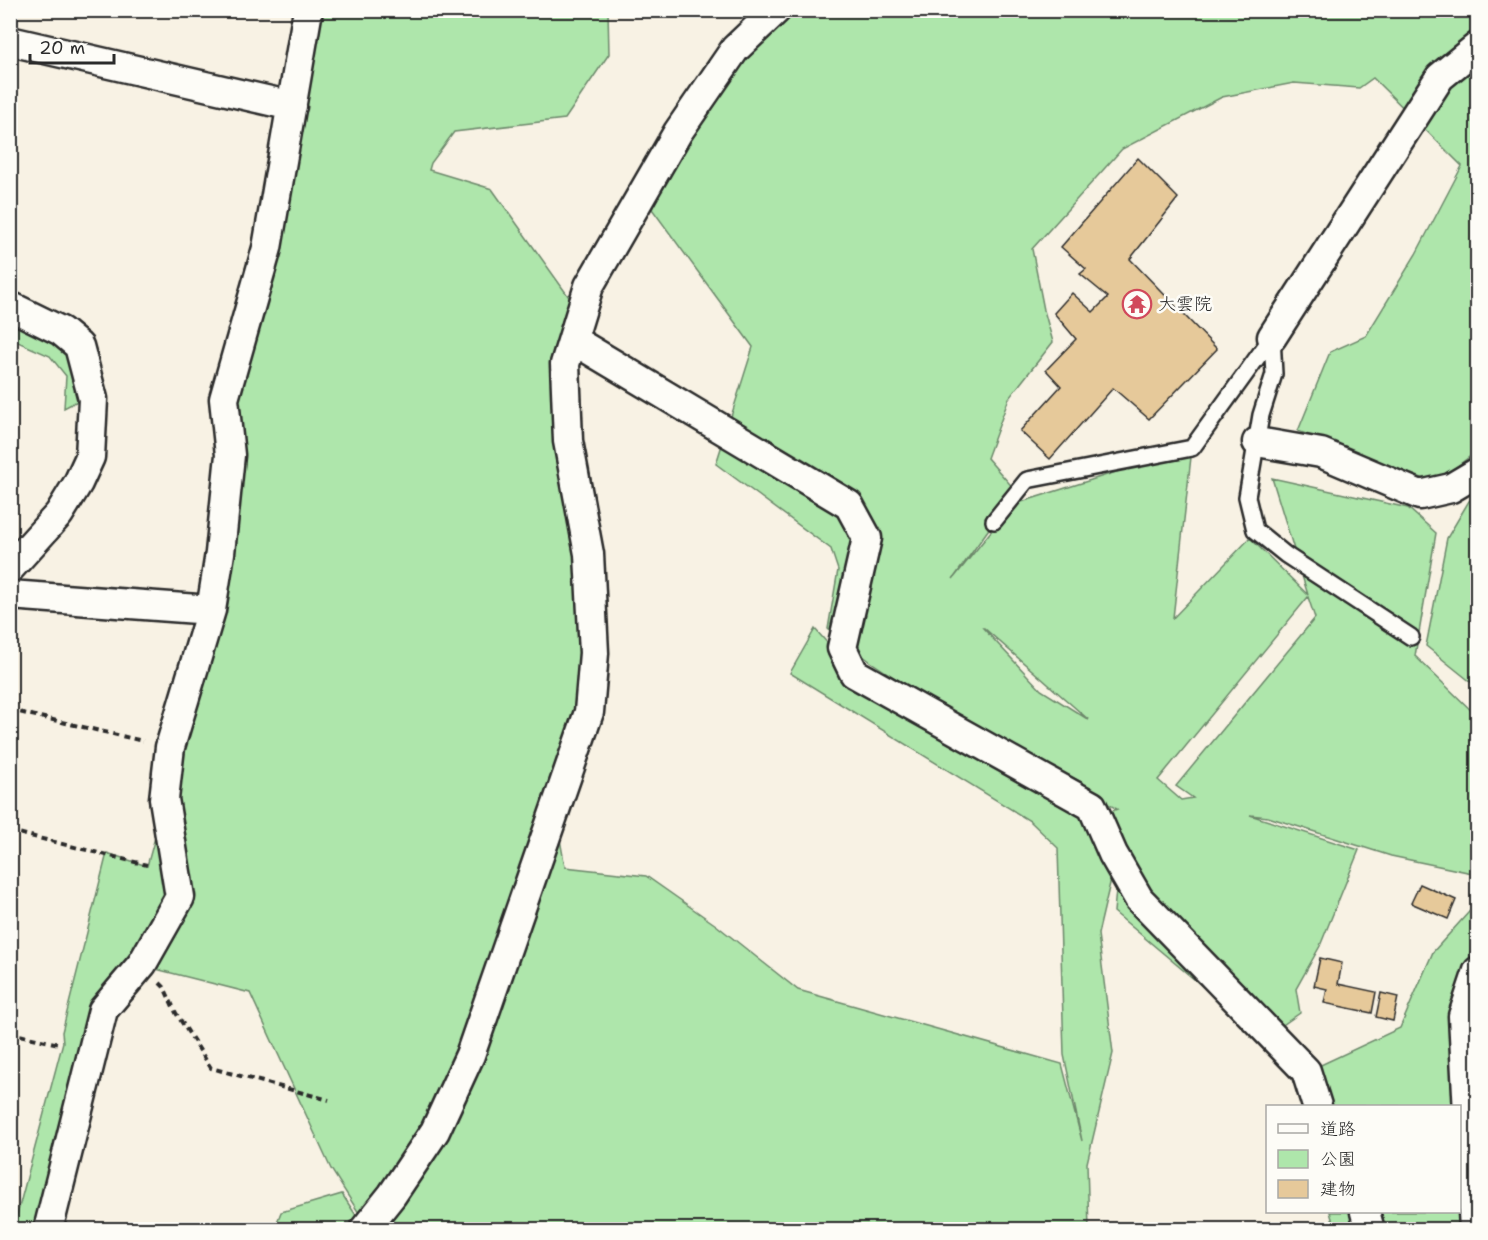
<svg xmlns="http://www.w3.org/2000/svg" width="1488" height="1240" font-family="'Shantell Sans','Klee One',sans-serif">
<style>
.green{fill:#aee6ab;stroke:#6c886b;stroke-width:1.5;fill-rule:evenodd}
.building{fill:#e6c99a;stroke:#2b2b2b;stroke-width:1.5}
.lines{fill:none;stroke-linecap:round;stroke-linejoin:round}
.lane-casing{stroke:#2b2b2b;stroke-width:20}
.street-casing{stroke:#2b2b2b;stroke-width:33}
.path{stroke:#2b2b2b;stroke-width:4;stroke-dasharray:6 4.5;stroke-linecap:butt}
.lane{stroke:#fdfcf7;stroke-width:15}
.street{stroke:#fdfcf7;stroke-width:28}
.labels{text-anchor:middle;dominant-baseline:central;stroke-width:5;stroke-linejoin:round;paint-order:stroke}
.poi-label{font-size:18px;fill:#2b2b2b;stroke:#fdfcf7;text-anchor:start}
</style>
<rect width="100%" height="100%" fill="#f8f2e4"/>
<filter id="ink" filterUnits="userSpaceOnUse"><feTurbulence type="fractalNoise" baseFrequency=".0167" numOctaves="2"/><feDisplacementMap in="SourceGraphic" scale="12" xChannelSelector="R" yChannelSelector="G"/><feConvolveMatrix kernelMatrix="1 2 1 2 8 2 1 2 1" color-interpolation-filters="sRGB"/></filter>
<g filter="url(#ink)">
<!-- green -->
<path class="green" d="M 319,11 L 608,11 L 609,54 L 565,119 L 454,132 L 431,163 L 429,170 L 492,189 L 581,314 L 566,386 L 590,704 L 555,812 L 565,867 L 646,876 L 716,925 L 798,990 L 1062,1064 L 1082,1141 L 1064,1055 L 1058,848 L 1030,821 L 790,673 L 815,629 L 854,673 L 1086,797 L 1116,858 L 1098,934 L 1113,1053 L 1087,1163 L 1089,1229 L 369,1229 L 331,1169 L 250,993 L 144,966 L 101,1015 L 48,1229 L 13,1230 L 63,1042 L 62,1032 L 107,853 L 147,866 L 161,816 L 239,396 Z
M 789,11 L 1477,11 L 1477,451 L 1435,483 L 1298,431 L 1330,352 L 1366,336 L 1416,254 L 1462,166 L 1373,78 L 1359,88 L 1294,83 L 1222,97 L 1122,149 L 1032,249 L 1044,310 L 1053,342 L 1009,398 L 987,458 L 1016,491 L 953,579 L 1012,505 L 1192,448 L 1173,618 L 1250,538 L 1308,595 L 1272,478 L 1408,508 L 1436,533 L 1415,656 L 1477,716 L 1477,874 L 1391,856 L 1268,817 L 1250,815 L 1359,850 L 1320,946 L 1296,989 L 1300,1013 L 1264,1038 L 1114,912 L 1119,856 L 1104,814 L 1117,809 L 1103,801 L 1081,782 L 1025,753 L 901,682 L 871,662 L 828,629 L 838,570 L 831,549 L 716,464 L 753,347 L 652,209 L 716,77 ZM 1308,597 L 1315,618 L 1176,786 L 1193,798 L 1181,800 L 1158,780 ZM 983,628 L 984,628 L 1089,720 L 1041,690 Z
M 11,311 L 72,340 L 85,397 L 64,408 L 66,376 L 50,356 L 11,339 Z
M 1477,496 L 1477,687 L 1426,646 L 1447,538 L 1469,501 Z
M 1477,903 L 1464,1001 L 1465,1229 L 1335,1229 L 1330,1212 L 1460,1212 L 1460,1106 L 1306,1106 L 1310,1070 L 1400,1028 L 1433,952 Z
M 342,1194 L 365,1229 L 274,1230 L 281,1212 Z"/>
<!-- building -->
<path class="building" d="M 1138,158 L 1178,198 L 1130,259 L 1217,349 L 1149,419 L 1113,388 L 1050,459 L 1020,431 L 1061,386 L 1046,370 L 1076,339 L 1054,313 L 1072,293 L 1093,312 L 1108,297 L 1080,274 L 1086,269 L 1061,247 Z
M 1420,884 L 1456,900 L 1448,919 L 1411,903 Z
M 1320,958 L 1342,963 L 1338,984 L 1376,992 L 1372,1013 L 1324,1003 L 1327,989 L 1314,986 Z
M 1381,993 L 1398,997 L 1393,1021 L 1376,1017 Z"/>
<g class="lines">
<!-- lane casing -->
<g class="lane-casing">
<path id="lane" d="M 1272,337 L 1274,374 L 1261,415 L 1247,497 L 1255,530 L 1286,555 L 1411,637
M 994,521 L 1027,480 L 1192,448 L 1272,337"/>
</g>
<!-- street casing -->
<g class="street-casing">
<path id="street" d="M 10,41 L 292,106
M 10,306 L 61,331 L 79,346 L 93,399 L 90,457 L 78,483 L 59,514 L 10,568
M 1272,337 L 1440,77 L 1478,46
M 573,340 L 849,505 L 867,538 L 842,648 L 854,673 L 1092,806 L 1113,854 L 1139,899 L 1306,1071 L 1317,1106
M 1257,442 L 1321,453 L 1420,495 L 1451,488 L 1478,472
M 10,595 L 211,610
M 1365,1212 L 1370,1230
M 48,1230 L 103,1010 L 142,964 L 180,897 L 164,799 L 170,747 L 211,610 L 220,553 L 230,455 L 224,399 L 267,248 L 308,10
M 364,1230 L 392,1195 L 435,1131 L 470,1055 L 589,712 L 594,653 L 589,554 L 568,441 L 565,364 L 589,286 L 678,132 L 735,49 L 776,10
M 1474,1230 L 1463,1016 L 1478,971"/>
</g>
<!-- path -->
<path class="path" d="M 10,710 L 143,741
M 10,831 L 147,865
M 160,983 L 164,987 L 176,1013 L 211,1068 L 329,1100
M 10,1033 L 59,1044"/>
<!-- lane -->
<use href="#lane" class="lane"/>
<!-- street -->
<use href="#street" class="street"/>
</g>
</g>
<!-- icons -->
<defs>
<g id="temple-ring" transform="scale(1.5)"><circle r="9.5" fill="#fdfcf7" stroke="#d1495b" stroke-width="1.5"/><path d="M0-6L5-2H3V0L6.5 2.5H4V6H1.5V3h-3V6H-4V2.5H-6.5L-3 0V-2H-5Z" fill="#d1495b"/></g>
</defs>
<g fill-rule="evenodd">
<use href="#temple-ring" x="1137" y="304"/>
</g>
<g class="labels">
<!-- poi labels -->
<g class="poi-label">
<text x="1158" y="304">大雲院</text>
</g>
</g>
<!-- margin -->
<rect width="1488" height="1240" fill="none" stroke="#fdfcf7" stroke-width="36"/>
<rect x="18" y="18" width="1452" height="1204" fill="none" stroke="#2b2b2b" stroke-width="2" filter="url(#ink)"/>
<!-- legend -->
<rect x="1266" y="1105" width="195" height="108" fill="#fdfcf7" stroke="#a9a8a5" stroke-width="1.5"/>
<rect x="1278" y="1124" width="30" height="9" fill="#fdfcf7" stroke="#a9a8a5" stroke-width="1.5"/>
<text x="1320" y="1135" font-size="18" fill="#2b2b2b">道路</text>
<rect x="1278" y="1150" width="30" height="18" fill="#aee6ab" stroke="#a9a8a5" stroke-width="1.5"/>
<text x="1320" y="1165" font-size="18" fill="#2b2b2b">公園</text>
<rect x="1278" y="1180" width="30" height="18" fill="#e6c99a" stroke="#a9a8a5" stroke-width="1.5"/>
<text x="1320" y="1195" font-size="18" fill="#2b2b2b">建物</text>
<!-- scale -->
<path d="M30 54v9h84v-9" fill="none" stroke="#2b2b2b" stroke-width="3"/>
<text x="39" y="54" font-size="18" fill="#2b2b2b" stroke="#fdfcf7" stroke-width="4.5" paint-order="stroke">20 m</text>
</svg>
